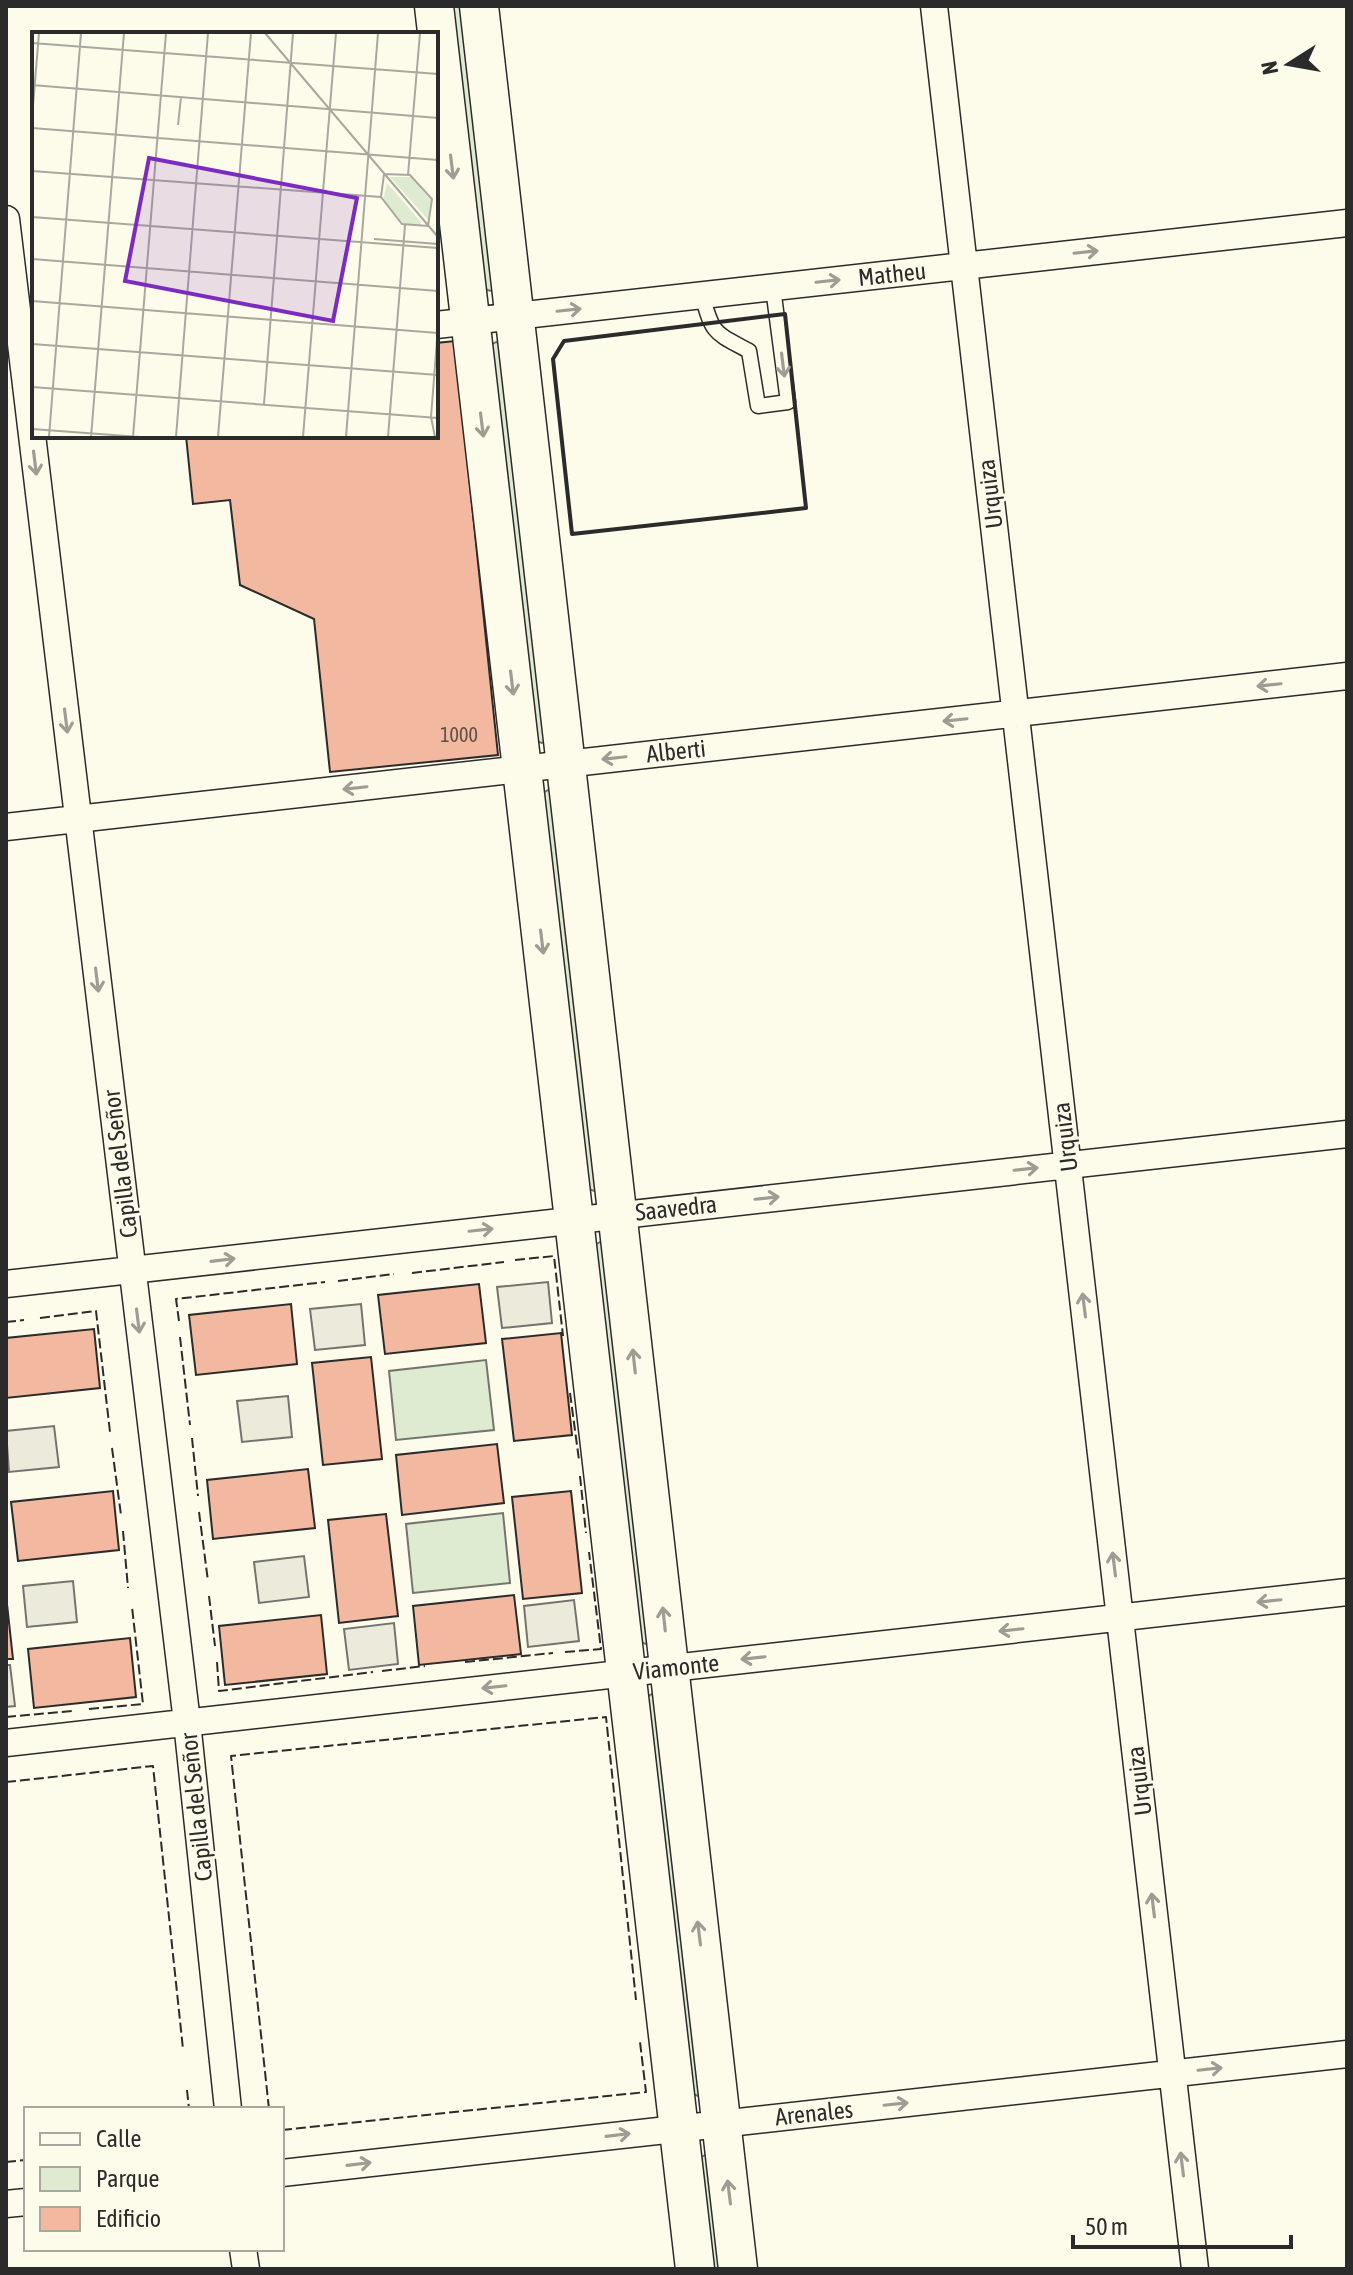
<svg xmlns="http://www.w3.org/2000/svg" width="1353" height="2275" font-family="'Asap Condensed',sans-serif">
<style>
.green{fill:#deebd1;stroke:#74746e;stroke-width:2}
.parking{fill:#eceadb;stroke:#74746e;stroke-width:2}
.building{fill:#f2b8a0;stroke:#2b2b2b;stroke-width:2}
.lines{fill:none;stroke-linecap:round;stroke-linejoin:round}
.service-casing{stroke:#2b2b2b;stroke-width:17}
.minor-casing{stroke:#2b2b2b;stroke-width:29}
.secondary-casing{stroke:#2b2b2b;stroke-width:41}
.service{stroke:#fdfbea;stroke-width:14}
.minor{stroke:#fdfbea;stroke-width:26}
.secondary{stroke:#fdfbea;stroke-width:38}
.fence{stroke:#2b2b2b;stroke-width:2;stroke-dasharray:10 4;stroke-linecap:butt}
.wall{stroke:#2b2b2b;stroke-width:4}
.oneway{stroke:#9e9d94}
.labels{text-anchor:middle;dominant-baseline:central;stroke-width:6;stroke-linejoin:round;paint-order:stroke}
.number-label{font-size:20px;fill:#5d4e48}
.street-label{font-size:24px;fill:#2b2b2b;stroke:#fdfbea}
.inset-road{fill:none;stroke:#a9a89e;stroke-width:2}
.view{fill:#7b2cbf;fill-opacity:0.15;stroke:#7b2cbf;stroke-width:4}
.inset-edge{fill:none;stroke:#2b2b2b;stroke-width:4}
</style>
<rect width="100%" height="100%" fill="#fdfbea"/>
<!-- green -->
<path class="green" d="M 452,6 L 467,6 L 497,288 L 492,291 L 487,290 L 484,285 Z
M 496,342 L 502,344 L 547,740 L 542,743 L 536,741 L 491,345 Z
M 548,790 L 554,791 L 599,1188 L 594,1191 L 589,1189 L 543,793 Z
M 600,1242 L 606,1244 L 651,1641 L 646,1644 L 640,1642 L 595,1245 Z
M 486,1360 L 494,1430 L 396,1440 L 389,1371 Z
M 503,1513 L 510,1583 L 413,1593 L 406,1524 Z
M 652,1694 L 658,1696 L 703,2093 L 698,2096 L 693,2094 L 647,1697 Z
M 705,2155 L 710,2157 L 725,2269 L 710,2269 L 700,2158 Z"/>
<!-- parking -->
<path class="parking" d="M 548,1282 L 552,1323 L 502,1328 L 497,1287 Z
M 361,1304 L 365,1345 L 315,1350 L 310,1309 Z
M 288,1396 L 292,1437 L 242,1442 L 237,1401 Z
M 54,1426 L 59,1467 L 9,1472 L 6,1431 Z
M 304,1556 L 309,1597 L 259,1603 L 254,1562 Z
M 73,1581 L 77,1622 L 27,1627 L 23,1586 Z
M 574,1600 L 579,1641 L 528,1647 L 524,1606 Z
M 394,1623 L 398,1664 L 349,1670 L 344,1629 Z
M 6,1665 L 10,1665 L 15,1706 L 6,1707 Z"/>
<!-- building -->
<path class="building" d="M 455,341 L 498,755 L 330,772 L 314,619 L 240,585 L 230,500 L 193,504 L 186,436 L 436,436 L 436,343 Z
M 479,1284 L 486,1343 L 385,1354 L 378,1295 Z
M 291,1304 L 297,1364 L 196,1375 L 189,1315 Z
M 94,1329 L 100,1388 L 6,1398 L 6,1338 Z
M 561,1333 L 572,1435 L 514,1441 L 502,1339 Z
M 371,1357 L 382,1459 L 323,1465 L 312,1363 Z
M 497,1444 L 504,1503 L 402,1515 L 396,1455 Z
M 308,1469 L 315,1528 L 213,1539 L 207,1480 Z
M 113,1491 L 119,1550 L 18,1561 L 11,1502 Z
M 571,1491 L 582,1593 L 523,1599 L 512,1497 Z
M 386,1514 L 398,1616 L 339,1623 L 328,1520 Z
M 6,1595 L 13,1659 L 6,1659 Z
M 514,1595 L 521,1654 L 419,1665 L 413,1606 Z
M 321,1615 L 327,1674 L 225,1685 L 219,1626 Z
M 130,1638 L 136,1697 L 34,1708 L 28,1649 Z"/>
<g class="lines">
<!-- service casing -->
<g class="service-casing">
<path id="service" d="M 702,295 C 713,335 714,332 749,351 L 758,406 L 788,402 L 773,288"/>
</g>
<!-- minor casing -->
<g class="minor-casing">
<path id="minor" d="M 934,6 L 1195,2269
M 6,219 L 187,1722 L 228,2109
M 436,325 L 1347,223
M 6,827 L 1347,676
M 6,1284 L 1347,1134
M 6,1743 L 1347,1592
M 282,2173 L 1347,2054
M 6,2204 L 26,2202
M 243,2249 L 246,2269"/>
</g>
<!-- secondary casing -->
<g class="secondary-casing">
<path id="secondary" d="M 434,6 L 695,2269
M 479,6 L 738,2269"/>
</g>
<!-- service -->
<use href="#service" class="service"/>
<!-- minor -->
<use href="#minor" class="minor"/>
<!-- secondary -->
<use href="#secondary" class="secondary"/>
<!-- fence -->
<path class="fence" d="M 515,1260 L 554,1256 L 563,1336
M 412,1273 L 504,1262
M 338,1281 L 394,1274
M 40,1318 L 96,1311 L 110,1432
M 179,1321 L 176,1299 L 325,1282
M 6,1322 L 24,1320
M 180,1337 L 190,1425
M 570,1393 L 579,1460
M 192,1438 L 198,1496
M 112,1448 L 121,1515
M 580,1476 L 586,1533
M 199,1512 L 208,1581
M 123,1531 L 128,1588
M 209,1596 L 215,1646
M 565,1652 L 601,1649 L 589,1552
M 217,1662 L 219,1691 L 373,1672
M 465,1662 L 553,1653
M 382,1671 L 425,1666
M 89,1709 L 143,1704 L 132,1607
M 6,1717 L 72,1711
M 6,1782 L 153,1766 L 183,2049
M 187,2090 L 189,2109
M 269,2109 L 231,1756 L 606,1717 L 636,2000
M 282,2130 L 646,2092 L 640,2042
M 6,2162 L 26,2160"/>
<!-- wall -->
<path class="wall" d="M 785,314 L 806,508 L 572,534 L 553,359 L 564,341 Z"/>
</g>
<!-- one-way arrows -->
<defs><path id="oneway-shaft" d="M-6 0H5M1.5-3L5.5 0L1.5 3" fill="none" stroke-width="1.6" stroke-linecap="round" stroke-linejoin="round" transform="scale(2)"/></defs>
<g class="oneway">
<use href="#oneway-shaft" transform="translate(452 167) rotate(83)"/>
<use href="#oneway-shaft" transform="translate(1086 252) rotate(-6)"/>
<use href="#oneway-shaft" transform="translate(828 281) rotate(-6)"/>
<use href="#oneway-shaft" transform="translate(569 310) rotate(-6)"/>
<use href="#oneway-shaft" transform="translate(783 365) rotate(83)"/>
<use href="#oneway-shaft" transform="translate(482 425) rotate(83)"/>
<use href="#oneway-shaft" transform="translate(35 463) rotate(83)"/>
<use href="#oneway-shaft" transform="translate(512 683) rotate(83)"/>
<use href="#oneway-shaft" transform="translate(1269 685) rotate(174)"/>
<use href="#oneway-shaft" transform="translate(955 720) rotate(174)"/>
<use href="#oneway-shaft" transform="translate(66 721) rotate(83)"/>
<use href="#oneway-shaft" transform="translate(614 758) rotate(174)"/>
<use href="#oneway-shaft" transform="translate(355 788) rotate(174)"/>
<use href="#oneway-shaft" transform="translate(542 942) rotate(83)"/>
<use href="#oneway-shaft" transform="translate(97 980) rotate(83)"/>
<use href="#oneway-shaft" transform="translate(1026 1169) rotate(-6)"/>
<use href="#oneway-shaft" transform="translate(767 1198) rotate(-6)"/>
<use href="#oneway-shaft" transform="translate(481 1230) rotate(-6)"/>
<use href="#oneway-shaft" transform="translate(223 1260) rotate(-7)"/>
<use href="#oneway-shaft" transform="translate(1084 1305) rotate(-97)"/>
<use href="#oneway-shaft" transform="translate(138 1321) rotate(83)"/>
<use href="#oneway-shaft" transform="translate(634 1361) rotate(-96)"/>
<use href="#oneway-shaft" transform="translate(1114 1564) rotate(-97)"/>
<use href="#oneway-shaft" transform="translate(1269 1601) rotate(174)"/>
<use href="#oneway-shaft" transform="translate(664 1619) rotate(-96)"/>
<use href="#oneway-shaft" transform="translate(1011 1630) rotate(174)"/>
<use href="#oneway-shaft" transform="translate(753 1658) rotate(174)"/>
<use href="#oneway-shaft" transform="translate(494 1687) rotate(174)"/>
<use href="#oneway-shaft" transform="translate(1153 1905) rotate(-97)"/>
<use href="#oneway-shaft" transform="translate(699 1933) rotate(-97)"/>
<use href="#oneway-shaft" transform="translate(1210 2069) rotate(-6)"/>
<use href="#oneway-shaft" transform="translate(896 2104) rotate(-6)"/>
<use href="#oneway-shaft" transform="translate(618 2135) rotate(-7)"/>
<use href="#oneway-shaft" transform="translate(359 2164) rotate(-7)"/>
<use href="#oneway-shaft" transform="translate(1182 2164) rotate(-97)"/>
<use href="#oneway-shaft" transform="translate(729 2192) rotate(-97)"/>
</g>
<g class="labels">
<!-- number labels -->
<g class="number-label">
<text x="459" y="734">1000</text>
</g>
<!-- street labels -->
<g class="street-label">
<text transform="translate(892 274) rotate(-6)">Matheu</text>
<text transform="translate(990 494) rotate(-97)">Urquiza</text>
<text transform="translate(676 751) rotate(-6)">Alberti</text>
<text transform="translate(1065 1137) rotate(-97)">Urquiza</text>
<text transform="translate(120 1164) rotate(-97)">Capilla del Señor</text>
<text transform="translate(676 1208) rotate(-6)">Saavedra</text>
<text transform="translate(676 1667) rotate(-6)">Viamonte</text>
<text transform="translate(1139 1781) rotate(-97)">Urquiza</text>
<text transform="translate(196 1807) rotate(-96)">Capilla del Señor</text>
<text transform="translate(814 2113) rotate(-6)">Arenales</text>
</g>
</g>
<!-- overview -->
<g transform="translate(32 32)">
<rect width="406" height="406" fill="#fdfbea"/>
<path d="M 358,145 L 379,145 L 399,168 L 396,188 ZM 355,151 L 389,190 L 389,193 L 372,192 L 351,168 Z" fill="#deebd1"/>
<path class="inset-road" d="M 233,1 L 406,205M 0,11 L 406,42M 0,53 L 406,86M 0,86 L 7,1M 146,93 L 149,65M 0,96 L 406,128M 0,139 L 349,165M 352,142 L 378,143 L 400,167 L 396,194 L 370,192 L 349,165 ZM 376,143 L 388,1M 0,185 L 406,216M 342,207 L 406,212M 0,227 L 406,259M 0,269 L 406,301M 0,312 L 406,343M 0,355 L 406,386M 232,372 L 261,1M 0,397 L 108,405M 17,405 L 49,1M 59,405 L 92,1M 101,405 L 134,1M 144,405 L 176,1M 186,405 L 219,1M 271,405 L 304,1M 314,405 L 346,1M 356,405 L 373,193M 403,405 L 399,385 L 406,295"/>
<path class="view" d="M 117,126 L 325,166 L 301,289 L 93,249 Z"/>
<rect width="406" height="406" class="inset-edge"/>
</g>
<!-- border -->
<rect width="1353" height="2275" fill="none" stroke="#2b2b2b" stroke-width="16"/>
<!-- legend -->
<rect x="24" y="2107" width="260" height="144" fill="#fdfbea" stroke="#a9a89e" stroke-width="2"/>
<rect x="40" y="2133" width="40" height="12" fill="#fdfbea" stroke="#a9a89e" stroke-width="2"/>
<text x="96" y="2147" font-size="24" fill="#2b2b2b">Calle</text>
<rect x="40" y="2167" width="40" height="24" fill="#deebd1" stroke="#a9a89e" stroke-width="2"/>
<text x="96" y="2187" font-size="24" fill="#2b2b2b">Parque</text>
<rect x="40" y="2207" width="40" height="24" fill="#f2b8a0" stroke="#a9a89e" stroke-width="2"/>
<text x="96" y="2227" font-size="24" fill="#2b2b2b">Edificio</text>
<!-- north arrow -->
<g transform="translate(1289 64) rotate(259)" stroke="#fdfbea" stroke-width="6" paint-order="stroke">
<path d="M0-6L14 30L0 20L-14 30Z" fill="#2b2b2b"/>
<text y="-12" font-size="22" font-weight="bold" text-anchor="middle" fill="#2b2b2b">N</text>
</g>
<!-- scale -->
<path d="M1073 2235v12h218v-12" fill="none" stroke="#2b2b2b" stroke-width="4"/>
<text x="1085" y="2235" font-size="24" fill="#2b2b2b" stroke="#fdfbea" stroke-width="6" paint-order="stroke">50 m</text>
</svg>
